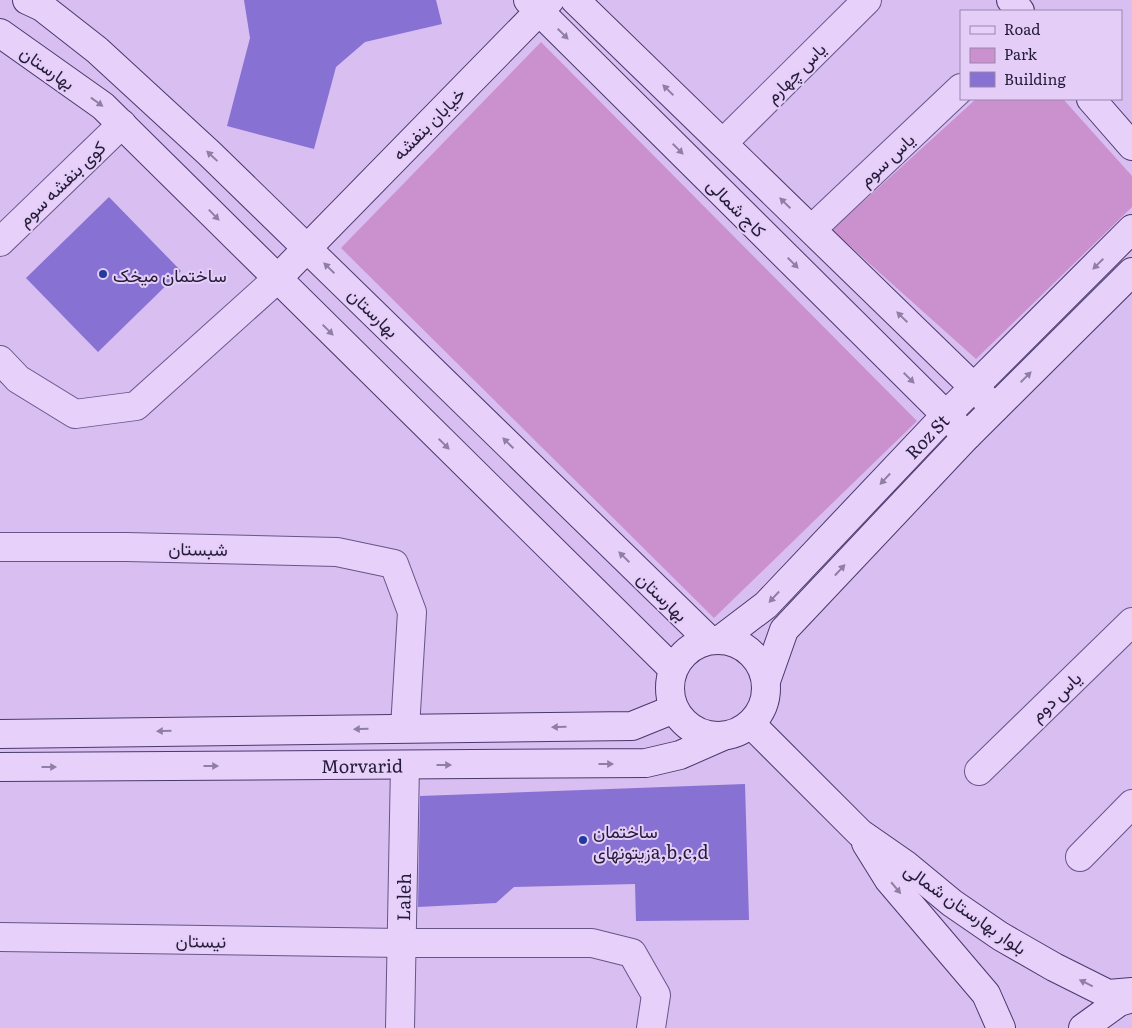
<svg xmlns="http://www.w3.org/2000/svg" width="1132" height="1028" font-family="Literata,Vazirmatn,serif">
<style>
.green{fill:#cb91cf}
.building{fill:#8771d2}
.lines{fill:none;stroke-linecap:round;stroke-linejoin:round}
.street-casing{stroke:#67558a;stroke-width:30}
.secondary-casing{stroke:#49396c;stroke-width:30}
.street{stroke:#e7d1fb;stroke-width:28}
.secondary{stroke:#e7d1fb;stroke-width:28}
.oneway{fill:#8f7fa3}
.poi-dot{fill:#213a9d;stroke:#e4cef8;stroke-width:2}
.labels{text-anchor:middle;dominant-baseline:central;stroke-width:4;stroke-linejoin:round;paint-order:stroke}
.street-label{font-size:18px;fill:#241b38;stroke:#e4cef8}
.poi-label{font-size:18px;fill:#241b38;stroke:#e4cef8;text-anchor:start}
</style>
<rect width="100%" height="100%" fill="#d8bef1"/>
<!-- green -->
<path class="green" d="M 541,42 L 917,421 L 714,618 L 341,248 Z
M 976,99 L 1063,99 L 1132,176 L 1132,207 L 976,359 L 832,230 Z"/>
<!-- building -->
<path class="building" d="M 244,0 L 436,0 L 442,24 L 365,42 L 336,67 L 314,149 L 227,126 L 250,38 Z
M 109,197 L 181,271 L 98,352 L 26,278 Z
M 745,784 L 749,920 L 636,921 L 635,884 L 514,887 L 496,903 L 418,907 L 420,796 Z"/>
<g class="lines">
<!-- street casing -->
<g class="street-casing">
<g id="street">
<path d="M 723,143 L 867,0"/>
<path d="M 812,229 L 961,88"/>
<path d="M 0,242 L 122,124"/>
<path d="M 0,360 L 18,379 L 75,414 L 136,406 L 277,279"/>
<path d="M 0,547 L 126,547 L 337,552 L 394,564 L 412,612 L 405,728"/>
<path d="M 979,771 L 1132,622"/>
<path d="M 1080,857 L 1132,804"/>
<path d="M 0,937 L 401,943 L 592,943 L 632,953 L 656,995 L 651,1028"/>
<path id="s1" d="M 400,1028 L 405,765"/>
</g>
</g>
<!-- secondary casing -->
<g class="secondary-casing">
<g id="secondary">
<path d="M 27,0 L 42,7 L 97,50 L 209,153 L 709,640"/>
<path d="M 528,0 L 967,436"/>
<path d="M 575,0 L 995,408"/>
<path d="M 1011,0 L 1020,11"/>
<path d="M 0,33 L 103,106 L 673,669"/>
<path d="M 1091,99 L 1132,146"/>
<path d="M 277,279 L 550,0"/>
<circle cx="718" cy="688" r="48"/>
<path id="s2" d="M 720,640 L 766,605 L 946,415 L 1132,229"/>
<path d="M 766,681 L 784,630 L 967,436 L 1132,272"/>
<path d="M 751,724 L 860,833 L 906,865 L 952,903 L 1000,936 L 1054,967 L 1108,994 L 1132,992"/>
<path d="M 0,734 L 632,726 L 674,709"/>
<path id="s3" d="M 0,767 L 646,763 L 680,755 L 721,737"/>
<path d="M 866,843 L 889,880 L 986,994 L 1001,1028"/>
<path d="M 1083,1028 L 1119,1002 L 1132,998"/>
</g>
</g>
<!-- street -->
<use href="#street" class="street"/>
<!-- secondary -->
<use href="#secondary" class="secondary"/>
</g>
<!-- one-way arrows -->
<defs><path id="oneway-solid" d="M-6-.8H1V-3.2L6.5 0L1 3.2V.8H-6Z" transform="scale(1.25)"/></defs>
<g class="oneway">
<use href="#oneway-solid" transform="translate(563 34) rotate(45)"/>
<use href="#oneway-solid" transform="translate(668 90) rotate(-136)"/>
<use href="#oneway-solid" transform="translate(97 102) rotate(36)"/>
<use href="#oneway-solid" transform="translate(678 149) rotate(45)"/>
<use href="#oneway-solid" transform="translate(212 156) rotate(-137)"/>
<use href="#oneway-solid" transform="translate(785 203) rotate(-136)"/>
<use href="#oneway-solid" transform="translate(214 215) rotate(46)"/>
<use href="#oneway-solid" transform="translate(793 263) rotate(45)"/>
<use href="#oneway-solid" transform="translate(1098 264) rotate(135)"/>
<use href="#oneway-solid" transform="translate(329 268) rotate(-136)"/>
<use href="#oneway-solid" transform="translate(902 317) rotate(-136)"/>
<use href="#oneway-solid" transform="translate(328 330) rotate(45)"/>
<use href="#oneway-solid" transform="translate(1026 377) rotate(-45)"/>
<use href="#oneway-solid" transform="translate(909 378) rotate(45)"/>
<use href="#oneway-solid" transform="translate(508 443) rotate(-136)"/>
<use href="#oneway-solid" transform="translate(444 444) rotate(45)"/>
<use href="#oneway-solid" transform="translate(885 479) rotate(133)"/>
<use href="#oneway-solid" transform="translate(624 557) rotate(-136)"/>
<use href="#oneway-solid" transform="translate(840 570) rotate(-47)"/>
<use href="#oneway-solid" transform="translate(774 597) rotate(133)"/>
<use href="#oneway-solid" transform="translate(559 727) rotate(179)"/>
<use href="#oneway-solid" transform="translate(361 729) rotate(179)"/>
<use href="#oneway-solid" transform="translate(164 731) rotate(179)"/>
<use href="#oneway-solid" transform="translate(606 764)"/>
<use href="#oneway-solid" transform="translate(444 765)"/>
<use href="#oneway-solid" transform="translate(211 766)"/>
<use href="#oneway-solid" transform="translate(49 767)"/>
<use href="#oneway-solid" transform="translate(896 888) rotate(50)"/>
<use href="#oneway-solid" transform="translate(1086 983) rotate(-154)"/>
</g>
<!-- markers -->
<g class="poi-dot">
<circle cx="103" cy="274" r="5"/>
<circle cx="583" cy="840" r="5"/>
</g>
<g class="labels">
<!-- street labels -->
<g class="street-label">
<text transform="translate(48 67) rotate(35)">بهارستان</text>
<text transform="translate(795 72) rotate(-45)">یاس چهارم</text>
<text transform="translate(428 123) rotate(-45)">خیابان بنفشه</text>
<text transform="translate(886 159) rotate(-43)">یاس سوم</text>
<text transform="translate(61 183) rotate(-44)">کوی بنفشه سوم</text>
<text transform="translate(737 207) rotate(45)">کاج شمالی</text>
<text transform="translate(374 312) rotate(44)">بهارستان</text>
<text stroke="none"><textPath href="#s2" startOffset="291">Roz St</textPath></text>
<text transform="translate(198 548) rotate(1)">شبستان</text>
<text transform="translate(663 596) rotate(44)">بهارستان</text>
<text transform="translate(1055 696) rotate(-44)">یاس دوم</text>
<text stroke="none"><textPath href="#s3" startOffset="362">Morvarid</textPath></text>
<text stroke="none"><textPath href="#s1" startOffset="131">Laleh</textPath></text>
<text transform="translate(966 908) rotate(35)">بلوار بهارستان شمالی</text>
<text transform="translate(201 940) rotate(1)">نیستان</text>
</g>
<!-- poi labels -->
<g class="poi-label">
<text x="113" y="274">ساختمان میخک</text>
<text x="593" y="830">ساختمان<tspan x="593" dy="21">زیتونهایa,b,c,d</tspan></text>
</g>
</g>
<!-- legend -->
<rect x="960" y="10" width="162" height="90" fill="#e4cef8" stroke="#9786ab"/>
<rect x="970" y="26" width="25" height="8" fill="#e7d1fb" stroke="#9786ab"/>
<text x="1004" y="35" font-size="15" fill="#241b38">Road</text>
<rect x="970" y="48" width="25" height="15" fill="#cb91cf" stroke="#9786ab"/>
<text x="1004" y="60" font-size="15" fill="#241b38">Park</text>
<rect x="970" y="72" width="25" height="15" fill="#8771d2" stroke="#9786ab"/>
<text x="1004" y="85" font-size="15" fill="#241b38">Building</text>
</svg>
